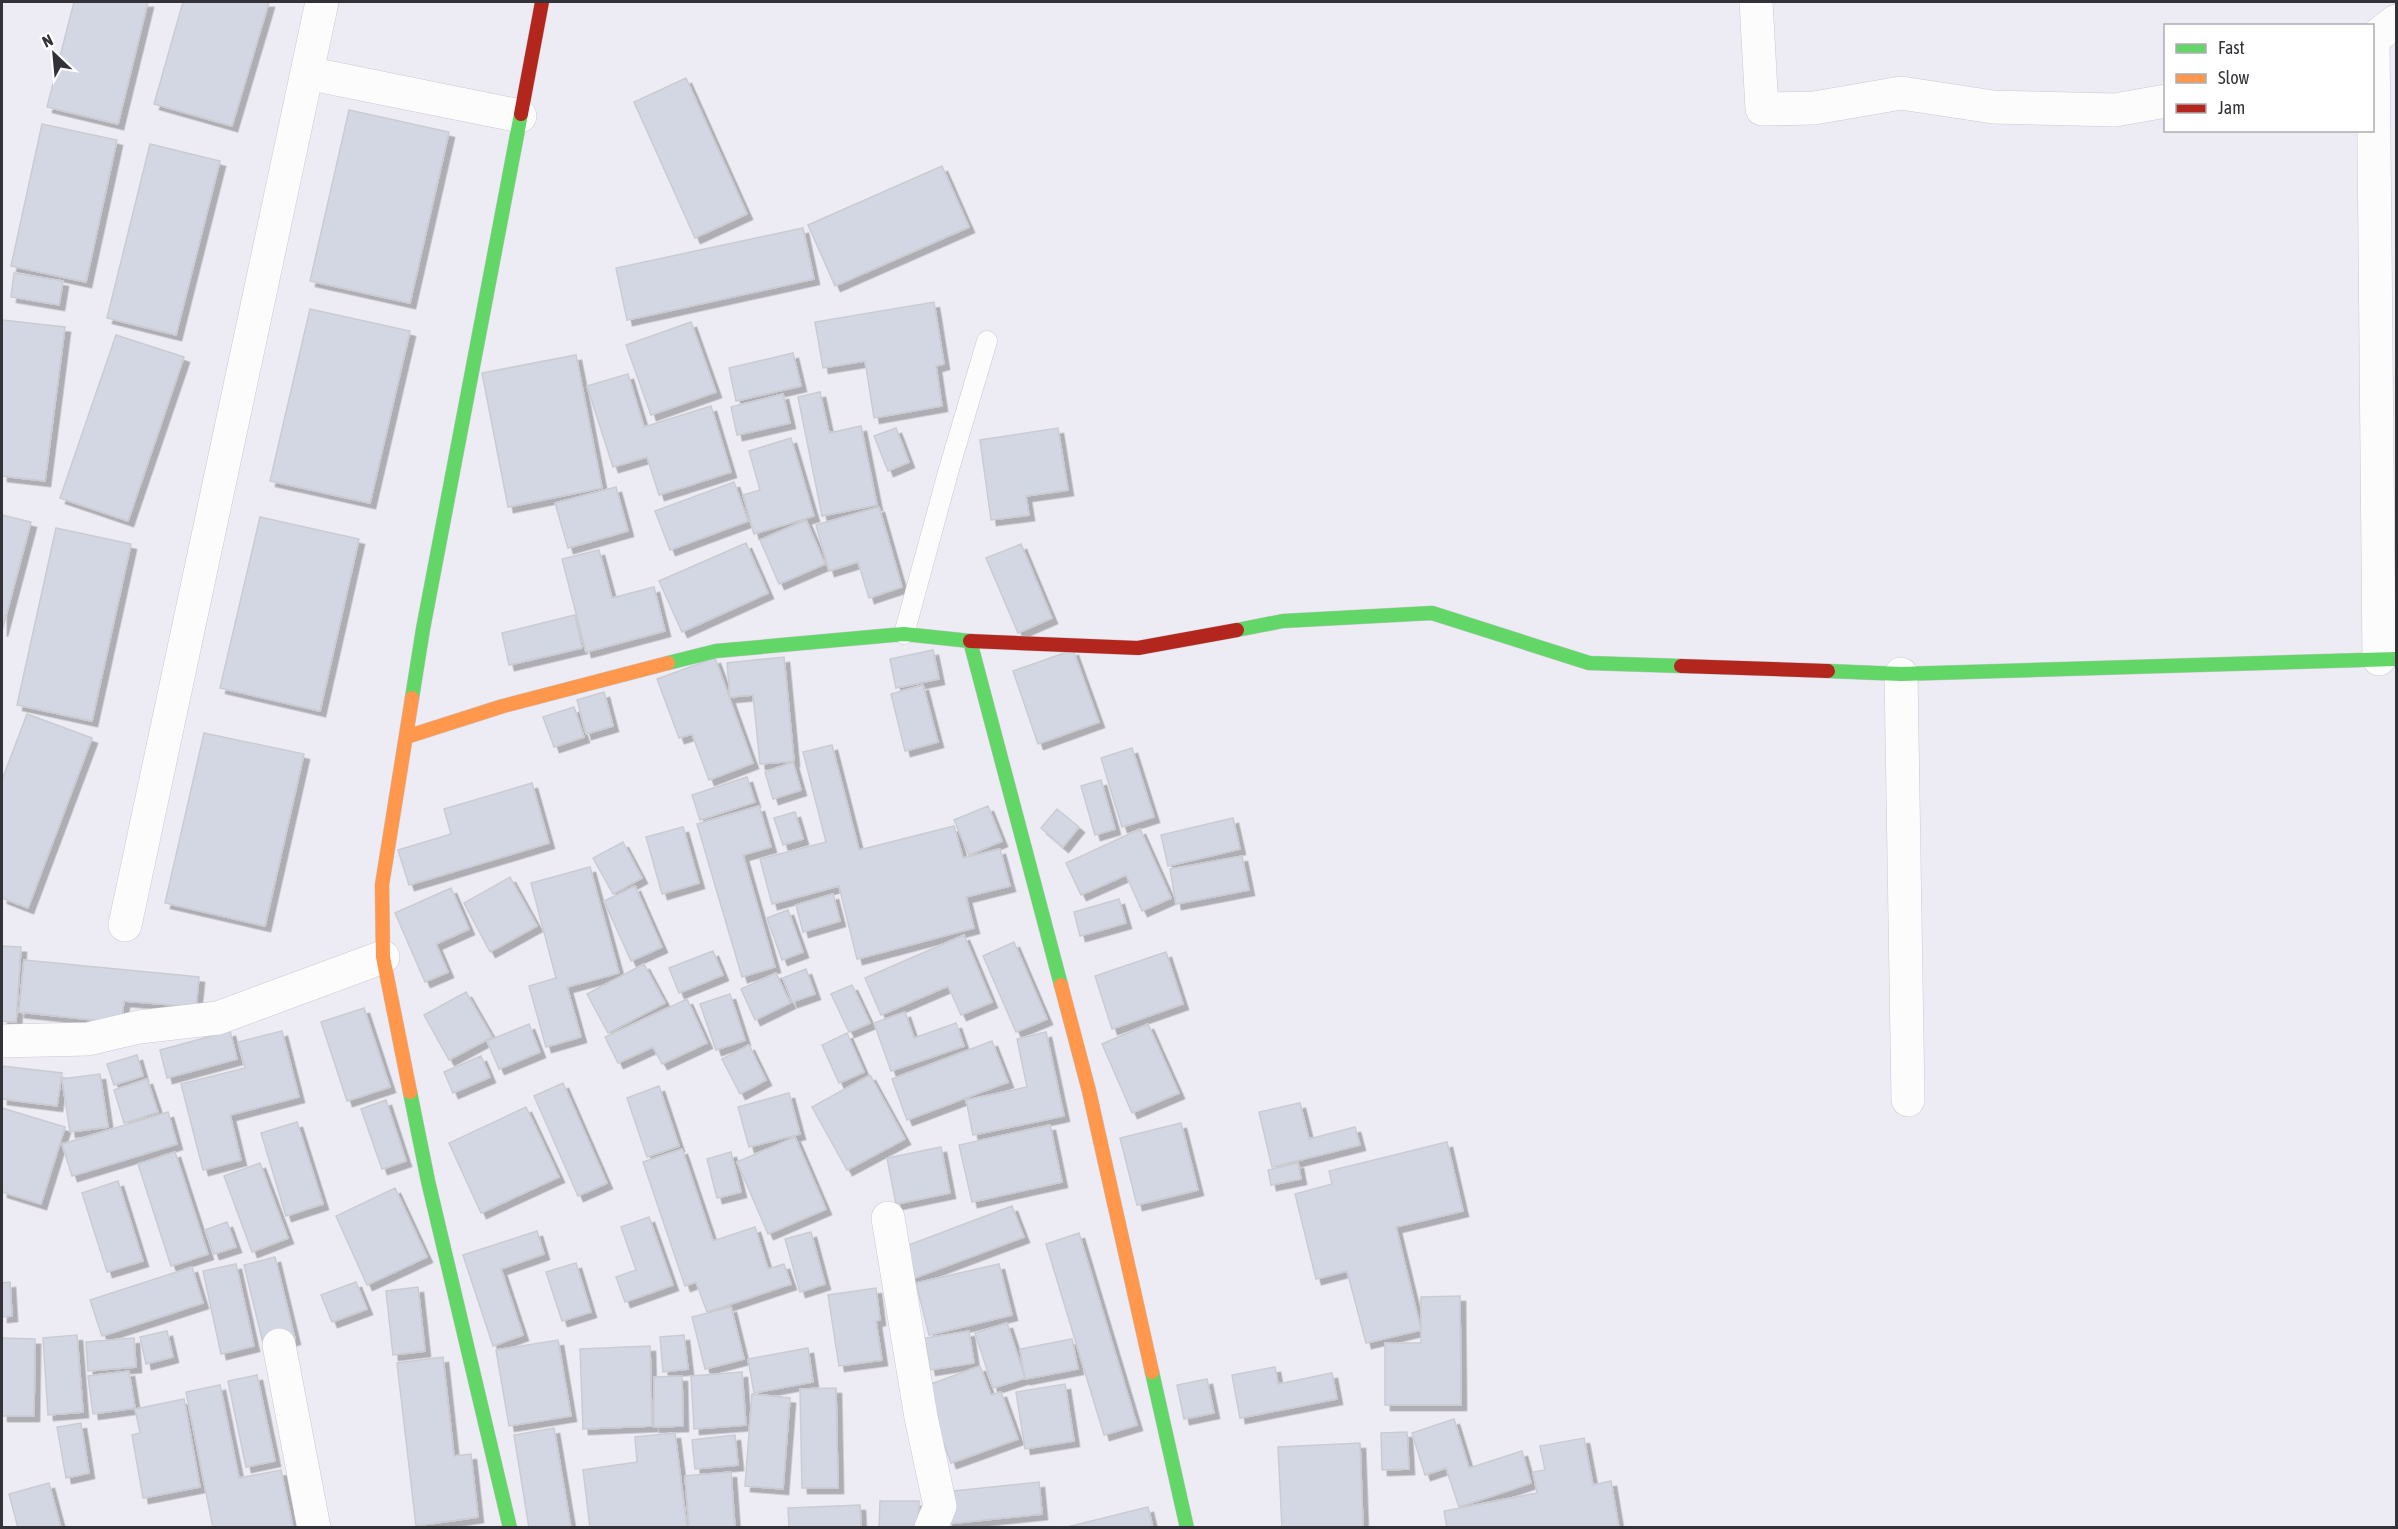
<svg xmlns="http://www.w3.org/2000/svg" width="2398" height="1529" font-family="'Asap Condensed',sans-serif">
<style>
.building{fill:#d3d7e4;stroke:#cbccd2;stroke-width:1.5;filter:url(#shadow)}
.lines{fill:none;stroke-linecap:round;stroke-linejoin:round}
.lane-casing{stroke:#cac9cf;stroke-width:21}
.street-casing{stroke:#cac9cf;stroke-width:34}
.fast-casing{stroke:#cac9cf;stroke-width:15}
.slow-casing{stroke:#cac9cf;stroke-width:15}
.jam-casing{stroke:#cac9cf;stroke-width:15}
.lane{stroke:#fcfcfd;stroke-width:20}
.street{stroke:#fcfcfd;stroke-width:33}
.fast{stroke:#63d668;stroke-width:14}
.slow{stroke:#ff974d;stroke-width:14}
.jam{stroke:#b3261e;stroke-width:14}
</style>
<defs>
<filter id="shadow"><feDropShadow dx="5.5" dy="5.5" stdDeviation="0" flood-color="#0004"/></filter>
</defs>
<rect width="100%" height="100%" fill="#edecf4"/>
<!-- building -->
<path class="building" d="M 74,2 L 148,2 L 118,124 L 47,107 Z
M 183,2 L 269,2 L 232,126 L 154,104 Z
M 686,78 L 747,214 L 695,238 L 634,102 Z
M 349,110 L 449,132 L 410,303 L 310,281 Z
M 42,124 L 117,140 L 86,282 L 11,266 Z
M 150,144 L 220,161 L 176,335 L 107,318 Z
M 942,166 L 969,227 L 835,286 L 808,225 Z
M 803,228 L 814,279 L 627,320 L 616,268 Z
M 14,273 L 63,281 L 59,305 L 11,297 Z
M 934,302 L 944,364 L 936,366 L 942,406 L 874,418 L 865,361 L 823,368 L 815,322 Z
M 310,309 L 410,331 L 370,503 L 270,481 Z
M 2,320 L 65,327 L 45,481 L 2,476 Z
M 691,322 L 716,392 L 651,415 L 626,345 Z
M 116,335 L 184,357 L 128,521 L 60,498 Z
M 793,353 L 801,386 L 736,401 L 729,368 Z
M 576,355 L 602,488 L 508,507 L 482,373 Z
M 628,374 L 644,427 L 711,406 L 731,472 L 659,495 L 647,457 L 613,467 L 587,386 Z
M 820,392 L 829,433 L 861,426 L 877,505 L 822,516 L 798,397 Z
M 783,394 L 790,423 L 737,435 L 731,407 Z
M 896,428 L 909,462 L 888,471 L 874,436 Z
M 1058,428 L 1068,490 L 1026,496 L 1029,515 L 991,520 L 980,440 Z
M 791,438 L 814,516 L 754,534 L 743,495 L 760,490 L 749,451 Z
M 734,482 L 748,521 L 670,550 L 655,511 Z
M 616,487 L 628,531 L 568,548 L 555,503 Z
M 879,507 L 902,587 L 869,598 L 858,562 L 829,571 L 816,525 Z
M 2,515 L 31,522 L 2,631 Z
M 260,517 L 359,539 L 320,711 L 220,688 Z
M 806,520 L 825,564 L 779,584 L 760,540 Z
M 56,528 L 131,544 L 92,721 L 17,705 Z
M 746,543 L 768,593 L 682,632 L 659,581 Z
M 1021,544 L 1052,618 L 1018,633 L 986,558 Z
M 599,550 L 612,598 L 654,587 L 665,631 L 586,652 L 562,559 Z
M 575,615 L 582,648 L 509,665 L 502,633 Z
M 933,650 L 939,679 L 896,688 L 890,659 Z
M 1073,650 L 1099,722 L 1038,744 L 1013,671 Z
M 784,657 L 794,761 L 760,764 L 753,695 L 730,697 L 727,663 Z
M 715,658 L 753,763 L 709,780 L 692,734 L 679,738 L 657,679 Z
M 923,685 L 938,742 L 905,751 L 891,694 Z
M 604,692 L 613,726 L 586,734 L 577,700 Z
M 574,707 L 584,737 L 554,747 L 543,717 Z
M 27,714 L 92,738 L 28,908 L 2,898 L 2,780 Z
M 204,733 L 304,754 L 265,926 L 165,903 Z
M 832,745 L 859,850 L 954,826 L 963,858 L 1000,849 L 1010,886 L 966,897 L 974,928 L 857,959 L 839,886 L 772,904 L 760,859 L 826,842 L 803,752 Z
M 1132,748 L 1154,817 L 1122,827 L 1101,758 Z
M 793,762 L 801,790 L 773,799 L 765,772 Z
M 747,777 L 755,802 L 700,820 L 692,795 Z
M 1101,780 L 1115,829 L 1095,835 L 1081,786 Z
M 532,783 L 549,843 L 409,885 L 398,850 L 451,834 L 444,809 Z
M 759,806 L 771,847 L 743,855 L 775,967 L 742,977 L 697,824 Z
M 988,806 L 1002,841 L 969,855 L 954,820 Z
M 1057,809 L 1079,827 L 1063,847 L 1041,828 Z
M 795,812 L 803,839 L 783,845 L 774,818 Z
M 1233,818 L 1240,849 L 1168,866 L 1161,835 Z
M 683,827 L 699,883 L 662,894 L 646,837 Z
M 1140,829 L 1171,898 L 1142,911 L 1126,875 L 1081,895 L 1066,863 Z
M 623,842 L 642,878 L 613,894 L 593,858 Z
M 1242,856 L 1249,890 L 1176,904 L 1170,869 Z
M 590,867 L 619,973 L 567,987 L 581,1037 L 546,1047 L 529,986 L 556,978 L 531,883 Z
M 510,877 L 537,926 L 490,952 L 464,903 Z
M 635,886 L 662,947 L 631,961 L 604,901 Z
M 451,888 L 469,929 L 436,944 L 448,972 L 425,982 L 395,913 Z
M 833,894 L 840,921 L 803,932 L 796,905 Z
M 1119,899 L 1126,923 L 1080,936 L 1074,912 Z
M 788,910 L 803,952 L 782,960 L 767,918 Z
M 964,935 L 992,1002 L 961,1015 L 948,986 L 881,1015 L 865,978 Z
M 1014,942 L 1047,1019 L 1016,1032 L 983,956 Z
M 2,946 L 21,947 L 16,1022 L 2,1021 Z
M 713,951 L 723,975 L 679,993 L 669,968 Z
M 1166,952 L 1183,1004 L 1112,1029 L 1095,976 Z
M 24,960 L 199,977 L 196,1007 L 124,1001 L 121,1023 L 19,1012 Z
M 644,964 L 665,1003 L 608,1033 L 587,994 Z
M 806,969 L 815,994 L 792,1002 L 783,978 Z
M 776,973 L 790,1003 L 755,1020 L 741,989 Z
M 852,985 L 870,1023 L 849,1032 L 831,994 Z
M 466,992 L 492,1037 L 449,1060 L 424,1015 Z
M 730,994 L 745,1040 L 716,1050 L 700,1004 Z
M 687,999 L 707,1043 L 662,1064 L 653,1047 L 618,1063 L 605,1037 Z
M 364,1008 L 390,1087 L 347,1101 L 321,1022 Z
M 905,1012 L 914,1038 L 956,1023 L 964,1046 L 891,1071 L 874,1023 Z
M 529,1024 L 540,1052 L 499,1069 L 487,1041 Z
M 1148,1024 L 1179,1093 L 1132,1113 L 1102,1044 Z
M 230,1031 L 237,1059 L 167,1078 L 160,1050 Z
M 282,1031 L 299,1097 L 230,1115 L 241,1160 L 203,1170 L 181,1084 L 245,1068 L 238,1042 Z
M 1046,1032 L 1064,1116 L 973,1135 L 966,1100 L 1027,1087 L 1017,1039 Z
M 847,1033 L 864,1072 L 839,1083 L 822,1045 Z
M 992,1041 L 1008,1082 L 907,1120 L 892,1079 Z
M 749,1045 L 766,1080 L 740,1094 L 722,1059 Z
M 137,1055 L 143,1076 L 114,1085 L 107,1064 Z
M 481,1056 L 490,1077 L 453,1093 L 444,1072 Z
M 2,1066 L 62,1073 L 57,1106 L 2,1099 Z
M 100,1074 L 108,1127 L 70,1132 L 62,1079 Z
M 870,1075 L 905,1139 L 847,1170 L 812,1107 Z
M 147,1079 L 158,1112 L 124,1123 L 114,1090 Z
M 563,1083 L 607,1183 L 578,1196 L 534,1096 Z
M 659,1086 L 679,1146 L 647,1157 L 627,1098 Z
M 789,1093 L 800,1134 L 749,1147 L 738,1107 Z
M 386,1100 L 406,1161 L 382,1169 L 361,1109 Z
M 1300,1103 L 1309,1139 L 1355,1127 L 1360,1145 L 1272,1167 L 1259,1112 Z
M 526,1107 L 559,1177 L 481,1213 L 449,1143 Z
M 2,1108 L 65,1127 L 41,1204 L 2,1192 Z
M 168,1112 L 177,1144 L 72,1176 L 62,1144 Z
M 297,1122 L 323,1204 L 286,1216 L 261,1133 Z
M 1181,1123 L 1198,1190 L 1137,1205 L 1120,1138 Z
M 1050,1125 L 1062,1182 L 972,1202 L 959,1145 Z
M 795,1137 L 826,1209 L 768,1234 L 737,1162 Z
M 1447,1142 L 1463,1211 L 1396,1227 L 1421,1330 L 1366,1343 L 1347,1271 L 1316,1279 L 1295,1194 L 1332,1184 L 1329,1171 Z
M 941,1147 L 950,1193 L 896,1204 L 887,1158 Z
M 682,1149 L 713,1241 L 755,1227 L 768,1269 L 784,1264 L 791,1284 L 707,1312 L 696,1282 L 685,1286 L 643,1162 Z
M 175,1152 L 208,1254 L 171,1266 L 138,1164 Z
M 731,1152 L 741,1192 L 717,1198 L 707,1159 Z
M 260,1163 L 288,1238 L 252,1252 L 224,1176 Z
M 1298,1163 L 1301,1179 L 1271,1185 L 1268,1170 Z
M 118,1181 L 143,1261 L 107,1272 L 82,1193 Z
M 395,1188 L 427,1257 L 367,1285 L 336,1216 Z
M 1012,1206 L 1024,1237 L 909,1280 L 898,1249 Z
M 649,1217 L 673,1285 L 625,1302 L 616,1277 L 636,1270 L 621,1227 Z
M 227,1222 L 236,1247 L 214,1254 L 205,1230 Z
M 537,1231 L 544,1254 L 501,1269 L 523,1335 L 493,1346 L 463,1255 Z
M 811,1232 L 825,1284 L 800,1292 L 785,1239 Z
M 1079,1233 L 1137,1425 L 1104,1435 L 1046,1244 Z
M 275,1257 L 295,1339 L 264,1347 L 244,1265 Z
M 576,1263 L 591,1312 L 562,1321 L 546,1272 Z
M 236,1264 L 254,1346 L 221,1354 L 203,1271 Z
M 999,1264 L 1012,1315 L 929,1335 L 916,1283 Z
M 192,1267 L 203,1303 L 102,1336 L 90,1300 Z
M 10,1282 L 12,1316 L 2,1317 L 2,1283 Z
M 356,1282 L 367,1309 L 332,1322 L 321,1295 Z
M 418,1287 L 425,1351 L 393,1355 L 386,1291 Z
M 876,1288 L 880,1320 L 876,1321 L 882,1360 L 839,1366 L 828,1295 Z
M 1460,1296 L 1461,1405 L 1385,1405 L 1385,1343 L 1421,1343 L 1421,1297 Z
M 731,1307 L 744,1359 L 705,1369 L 692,1317 Z
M 1007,1323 L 1025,1378 L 993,1388 L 975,1333 Z
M 167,1331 L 173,1357 L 146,1364 L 140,1337 Z
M 969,1331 L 974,1363 L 930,1370 L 925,1338 Z
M 77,1335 L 83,1412 L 48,1415 L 43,1338 Z
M 684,1335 L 688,1369 L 663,1372 L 660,1337 Z
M 2,1338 L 35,1339 L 34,1416 L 2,1416 Z
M 134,1338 L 136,1367 L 88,1371 L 86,1342 Z
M 1072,1339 L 1078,1369 L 1025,1379 L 1020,1349 Z
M 558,1340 L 571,1416 L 509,1426 L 496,1350 Z
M 650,1346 L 652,1426 L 583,1429 L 580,1349 Z
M 808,1348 L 813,1382 L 754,1393 L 748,1359 Z
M 443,1357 L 454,1456 L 471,1454 L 478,1517 L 416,1526 L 397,1363 Z
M 980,1366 L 991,1395 L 1001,1392 L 1018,1439 L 951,1463 L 923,1387 Z
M 1275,1367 L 1278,1384 L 1332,1373 L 1337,1399 L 1240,1418 L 1232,1375 Z
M 129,1371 L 135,1408 L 93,1414 L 88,1376 Z
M 742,1372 L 746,1425 L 694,1429 L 691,1376 Z
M 257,1375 L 275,1461 L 246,1467 L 228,1381 Z
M 682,1376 L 683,1426 L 654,1427 L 654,1377 Z
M 1207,1379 L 1214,1413 L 1184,1419 L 1177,1385 Z
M 1065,1384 L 1074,1441 L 1025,1449 L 1016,1392 Z
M 220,1385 L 239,1478 L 281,1470 L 293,1528 L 213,1528 L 186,1392 Z
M 836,1388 L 838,1488 L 802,1488 L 800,1389 Z
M 752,1394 L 790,1398 L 783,1489 L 745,1486 Z
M 184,1399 L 200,1487 L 143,1498 L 132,1435 L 140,1433 L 135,1409 Z
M 1454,1419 L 1469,1468 L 1522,1451 L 1531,1483 L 1459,1507 L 1446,1468 L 1425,1475 L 1412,1433 Z
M 81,1423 L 89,1473 L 66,1478 L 57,1427 Z
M 554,1428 L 571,1528 L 529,1528 L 514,1435 Z
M 1407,1432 L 1409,1469 L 1382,1470 L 1381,1433 Z
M 675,1433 L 687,1528 L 590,1528 L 583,1470 L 637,1462 L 635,1437 Z
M 735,1435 L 738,1465 L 695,1469 L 692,1440 Z
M 1584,1438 L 1593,1485 L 1611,1481 L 1619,1528 L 1447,1528 L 1444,1511 L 1537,1493 L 1533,1472 L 1545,1470 L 1540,1446 Z
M 1360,1443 L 1363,1528 L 1282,1528 L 1278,1447 Z
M 731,1472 L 735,1528 L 689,1528 L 685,1476 Z
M 1039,1482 L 1042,1514 L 947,1524 L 944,1492 Z
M 49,1483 L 61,1528 L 18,1528 L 9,1494 Z
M 880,1501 L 919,1501 L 918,1528 L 879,1528 Z
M 860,1505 L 861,1528 L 789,1528 L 788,1508 Z
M 1148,1507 L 1153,1528 L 1063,1528 Z"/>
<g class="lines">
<!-- lane casing -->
<g class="lane-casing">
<path id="lane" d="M 904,634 L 949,469 L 987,341"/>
</g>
<!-- street casing -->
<g class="street-casing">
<path id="street" d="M 1756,2 L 1762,109 L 1814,108 L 1901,93 L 1993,107 L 2115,110 L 2166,101
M 2373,39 L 2379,659
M 2372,40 L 2396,21
M 307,73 L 520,116
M 1901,674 L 1908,1100
M 125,925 L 322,2
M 2,1041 L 88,1039 L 139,1027 L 218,1018 L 383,957
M 888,1218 L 921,1417 L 940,1506 L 931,1528
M 279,1345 L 314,1528"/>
</g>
<!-- fast casing -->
<g class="fast-casing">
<path id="fast" d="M 1237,630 L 1283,621 L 1432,613 L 1589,663 L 1681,666
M 668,663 L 716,651 L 904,634 L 970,641 L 1061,985
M 1828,671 L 1901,674 L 2396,659
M 412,698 L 423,629 L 521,114
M 410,1092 L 428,1181 L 510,1528
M 1152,1372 L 1187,1528"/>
</g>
<!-- slow casing -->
<g class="slow-casing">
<path id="slow" d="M 406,737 L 503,706 L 668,663
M 1061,985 L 1089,1091 L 1152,1372
M 410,1092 L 383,957 L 382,885 L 412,698"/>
</g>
<!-- jam casing -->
<g class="jam-casing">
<path id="jam" d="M 521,114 L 542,2
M 970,641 L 1138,648 L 1237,630
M 1681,666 L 1828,671"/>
</g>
<!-- lane -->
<use href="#lane" class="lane"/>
<!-- street -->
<use href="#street" class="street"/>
<!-- fast -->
<use href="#fast" class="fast"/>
<!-- slow -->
<use href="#slow" class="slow"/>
<!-- jam -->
<use href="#jam" class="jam"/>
</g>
<!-- border -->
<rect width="2398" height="1529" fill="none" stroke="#333238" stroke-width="6"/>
<!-- legend -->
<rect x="2164" y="24" width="210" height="108" fill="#ffffff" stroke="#adadaf" stroke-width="1.5"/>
<rect x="2176" y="44" width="30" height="9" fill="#63d668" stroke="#adadaf" stroke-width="1.5"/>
<text x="2218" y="54" font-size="18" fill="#333238">Fast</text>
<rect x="2176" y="74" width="30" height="9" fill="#ff974d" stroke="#adadaf" stroke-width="1.5"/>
<text x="2218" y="84" font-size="18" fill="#333238">Slow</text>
<rect x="2176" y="104" width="30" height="9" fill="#b3261e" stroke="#adadaf" stroke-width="1.5"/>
<text x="2218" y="114" font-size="18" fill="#333238">Jam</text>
<!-- north arrow -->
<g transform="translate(54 54) rotate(334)" stroke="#ffffff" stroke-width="4.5" paint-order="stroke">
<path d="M0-4.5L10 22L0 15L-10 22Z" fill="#333238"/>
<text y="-9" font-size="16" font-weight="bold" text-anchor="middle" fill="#333238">N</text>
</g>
</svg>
